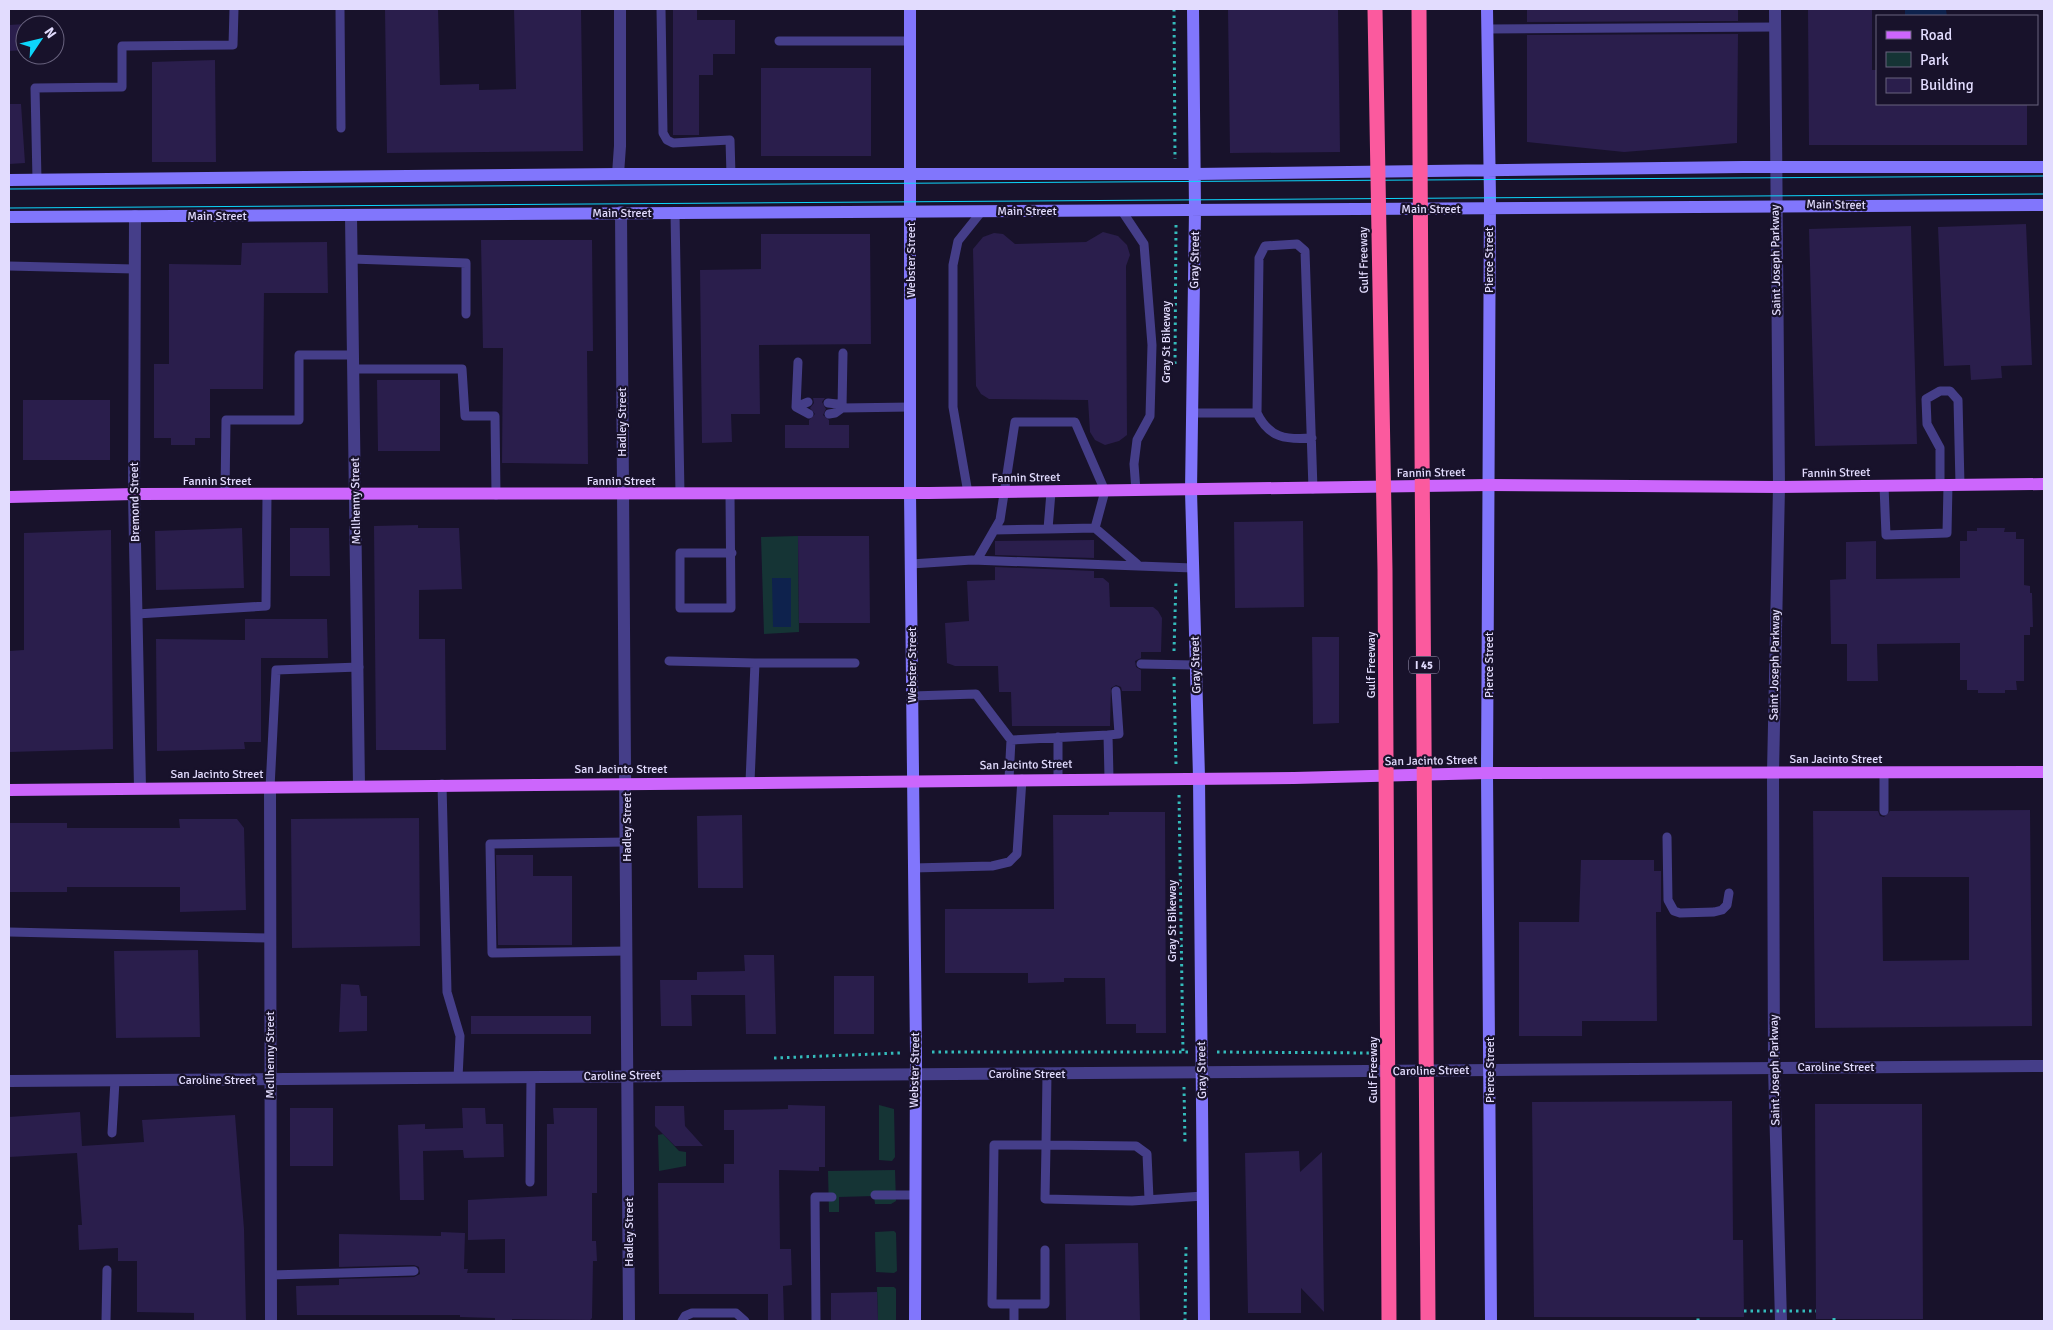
<svg xmlns="http://www.w3.org/2000/svg" width="2053" height="1330" font-family="Signika,sans-serif">
<style>
.green{fill:#153435}
.water{fill:#0e224d}
.building{fill:#2a1e4c;fill-rule:evenodd}
.lines{fill:none;stroke-linecap:round;stroke-linejoin:round}
.path{stroke:#34bbbb;stroke-width:3;stroke-dasharray:2.5 4;stroke-linecap:butt}
.service{stroke:#453e89;stroke-width:9}
.minor{stroke:#453e89;stroke-width:12}
.tertiary{stroke:#453e89;stroke-width:12}
.secondary{stroke:#8176fc;stroke-width:12}
.primary{stroke:#cc66fc;stroke-width:12}
.tram{stroke:#0dd5fa;stroke-width:1}
.path-bridge{stroke:#34bbbb;stroke-width:3;stroke-dasharray:2.5 4;stroke-linecap:butt}
.motorway-bridge{stroke:#fb5a9e;stroke-width:15}
.labels{text-anchor:middle;dominant-baseline:central;stroke-width:4.5;stroke-linejoin:round;paint-order:stroke}
.shield{fill:#18122b;stroke:#a59fbf;stroke-width:1}
.shield-label{font-size:11px;font-weight:bold;fill:#e2dcfe}
.street-label{font-size:12px;fill:#e2dcfe;stroke:#18122b}
</style>
<rect width="100%" height="100%" fill="#18122b"/>
<!-- green -->
<path class="green" d="M 798,536 L 799,632 L 764,634 L 761,537 Z
M 879,1105 L 894,1109 L 895,1157 L 892,1161 L 879,1160 Z
M 663,1134 L 679,1151 L 686,1152 L 686,1166 L 659,1171 L 658,1135 Z
M 895,1170 L 896,1201 L 891,1204 L 875,1204 L 874,1196 L 839,1197 L 839,1212 L 829,1212 L 828,1171 Z
M 894,1231 L 896,1233 L 897,1271 L 894,1273 L 876,1272 L 875,1232 Z
M 877,1287 L 894,1287 L 896,1289 L 896,1321 L 878,1321 Z"/>
<!-- water -->
<path class="water" d="M 1905,10 L 1946,10 L 1947,16 L 1905,16 Z
M 772,578 L 791,578 L 791,627 L 773,627 Z"/>
<!-- building -->
<path class="building" d="M 385,9 L 438,9 L 440,85 L 479,84 L 479,90 L 516,89 L 514,9 L 581,9 L 583,151 L 387,153 Z
M 673,9 L 697,9 L 697,20 L 735,20 L 735,54 L 713,54 L 713,75 L 699,75 L 699,135 L 673,135 Z
M 1228,9 L 1338,9 L 1340,152 L 1230,153 Z
M 1527,9 L 1738,9 L 1738,21 L 1527,22 Z
M 1808,9 L 1872,9 L 1872,70 L 1877,70 L 1877,104 L 2027,104 L 2027,145 L 1809,145 Z
M 25,24 L 25,50 L 9,51 L 9,25 Z
M 1738,34 L 1737,143 L 1624,152 L 1527,142 L 1527,35 Z
M 215,60 L 216,162 L 152,162 L 152,62 Z
M 761,68 L 871,68 L 871,156 L 761,156 Z
M 9,104 L 21,104 L 25,163 L 9,164 Z
M 2026,224 L 2032,365 L 2001,366 L 2002,378 L 1971,380 L 1970,365 L 1944,366 L 1938,227 Z
M 1911,226 L 1917,444 L 1815,446 L 1809,229 Z
M 1103,232 L 1118,236 L 1127,245 L 1130,255 L 1126,266 L 1127,435 L 1119,441 L 1105,445 L 1095,440 L 1090,432 L 1088,400 L 989,399 L 981,394 L 976,386 L 973,249 L 983,237 L 994,233 L 1003,234 L 1015,244 L 1086,242 Z
M 761,234 L 870,234 L 871,344 L 759,345 L 760,414 L 731,414 L 732,442 L 702,443 L 700,270 L 761,269 Z
M 481,240 L 592,240 L 593,351 L 587,351 L 588,464 L 502,463 L 503,348 L 483,348 Z
M 327,242 L 328,293 L 264,293 L 263,389 L 210,389 L 210,438 L 195,438 L 195,445 L 171,445 L 171,438 L 154,438 L 154,364 L 169,364 L 169,264 L 241,265 L 242,243 Z
M 377,380 L 440,380 L 440,451 L 378,451 Z
M 813,398 L 825,398 L 822,402 L 826,409 L 823,415 L 829,420 L 829,425 L 849,425 L 849,448 L 785,448 L 785,425 L 809,425 L 809,420 L 815,414 L 810,408 L 814,403 Z
M 23,400 L 110,400 L 110,460 L 23,460 Z
M 1303,521 L 1304,607 L 1235,608 L 1234,522 Z
M 418,525 L 418,528 L 459,528 L 462,589 L 419,590 L 419,639 L 445,639 L 446,750 L 376,750 L 374,526 Z
M 242,528 L 244,588 L 156,590 L 155,531 Z
M 290,528 L 329,528 L 330,576 L 290,576 Z
M 1977,528 L 2005,528 L 2004,532 L 2016,532 L 2016,539 L 2024,539 L 2024,585 L 2030,586 L 2030,593 L 2032,593 L 2033,627 L 2030,627 L 2030,635 L 2024,635 L 2024,681 L 2016,681 L 2017,690 L 2005,690 L 2005,693 L 1978,693 L 1978,690 L 1967,690 L 1967,680 L 1960,680 L 1960,643 L 1877,644 L 1878,681 L 1847,681 L 1847,644 L 1831,644 L 1830,580 L 1846,579 L 1846,542 L 1876,541 L 1876,579 L 1960,578 L 1960,541 L 1967,541 L 1967,531 L 1977,531 Z
M 111,530 L 113,749 L 9,752 L 9,651 L 24,650 L 24,533 Z
M 798,536 L 869,536 L 870,623 L 799,623 Z
M 1094,540 L 1094,558 L 995,555 L 995,541 Z
M 995,567 L 1094,571 L 1094,578 L 1103,578 L 1109,583 L 1110,607 L 1153,607 L 1158,611 L 1162,618 L 1161,652 L 1141,652 L 1141,658 L 1135,661 L 1136,667 L 1141,670 L 1141,691 L 1122,691 L 1121,687 L 1116,685 L 1111,688 L 1110,726 L 1012,726 L 1011,692 L 999,692 L 998,666 L 955,666 L 947,663 L 945,623 L 969,621 L 967,581 L 995,580 Z
M 245,619 L 327,619 L 328,658 L 261,658 L 261,742 L 244,742 L 245,749 L 157,751 L 156,639 L 245,640 Z
M 1312,637 L 1339,637 L 1339,723 L 1313,724 Z
M 2030,810 L 2032,1026 L 1815,1028 L 1813,811 L 1878,811 L 1880,816 L 1884,817 L 1890,811 ZM 1882,877 L 1969,877 L 1969,960 L 1883,961 Z
M 1109,812 L 1165,812 L 1166,1033 L 1136,1033 L 1136,1024 L 1106,1024 L 1105,978 L 1064,978 L 1064,982 L 1028,983 L 1028,973 L 945,973 L 945,909 L 1054,909 L 1053,815 L 1109,815 Z
M 742,815 L 743,888 L 698,888 L 697,816 Z
M 419,818 L 420,946 L 292,948 L 291,819 Z
M 179,819 L 237,819 L 244,828 L 246,910 L 180,912 L 180,887 L 67,887 L 67,892 L 9,892 L 9,823 L 67,823 L 67,828 L 180,828 Z
M 496,855 L 533,855 L 533,876 L 572,876 L 572,945 L 498,945 Z
M 1581,860 L 1654,860 L 1654,871 L 1661,871 L 1661,912 L 1656,912 L 1657,1021 L 1582,1021 L 1582,1036 L 1519,1036 L 1519,922 L 1579,922 Z
M 198,950 L 200,1037 L 116,1038 L 114,951 Z
M 744,955 L 774,955 L 776,1034 L 746,1034 L 745,995 L 691,995 L 692,1026 L 661,1026 L 660,980 L 697,980 L 697,972 L 745,971 Z
M 834,976 L 874,976 L 874,1034 L 834,1034 Z
M 341,984 L 359,985 L 361,996 L 367,996 L 367,1031 L 339,1032 Z
M 471,1016 L 591,1016 L 591,1034 L 471,1034 Z
M 1732,1101 L 1733,1240 L 1743,1240 L 1744,1317 L 1534,1317 L 1532,1102 Z
M 1815,1104 L 1922,1104 L 1923,1319 L 1816,1319 Z
M 788,1105 L 825,1106 L 825,1167 L 819,1167 L 819,1171 L 779,1170 L 780,1249 L 791,1249 L 792,1285 L 783,1286 L 784,1321 L 768,1321 L 768,1294 L 659,1294 L 658,1183 L 724,1183 L 724,1164 L 734,1164 L 734,1130 L 724,1130 L 724,1110 L 788,1109 Z
M 655,1106 L 684,1106 L 685,1126 L 703,1146 L 675,1146 L 655,1126 Z
M 290,1108 L 333,1108 L 333,1166 L 290,1166 Z
M 462,1108 L 485,1108 L 486,1124 L 503,1124 L 504,1157 L 464,1158 L 463,1150 L 423,1151 L 424,1200 L 400,1200 L 398,1125 L 425,1124 L 425,1129 L 463,1128 Z
M 553,1108 L 597,1108 L 597,1193 L 592,1193 L 592,1241 L 596,1241 L 597,1261 L 593,1261 L 592,1318 L 590,1320 L 512,1319 L 512,1321 L 495,1321 L 495,1318 L 460,1317 L 460,1315 L 297,1315 L 296,1286 L 339,1285 L 339,1279 L 414,1277 L 420,1274 L 419,1267 L 414,1265 L 339,1267 L 339,1234 L 441,1236 L 441,1232 L 465,1233 L 464,1269 L 468,1269 L 467,1273 L 505,1273 L 505,1239 L 468,1240 L 468,1200 L 547,1196 L 547,1124 L 554,1124 Z
M 80,1112 L 82,1146 L 144,1142 L 142,1120 L 235,1115 L 244,1229 L 246,1321 L 194,1321 L 194,1313 L 137,1312 L 137,1261 L 118,1261 L 118,1248 L 79,1250 L 78,1225 L 82,1225 L 77,1153 L 9,1157 L 9,1117 Z
M 1299,1151 L 1300,1172 L 1322,1152 L 1324,1312 L 1301,1288 L 1301,1313 L 1248,1313 L 1245,1153 Z
M 1138,1243 L 1140,1320 L 1066,1321 L 1065,1244 Z
M 877,1292 L 878,1321 L 831,1321 L 831,1293 Z"/>
<g class="lines">
<!-- path -->
<path class="path" d="M 1174,9 L 1175,159
M 1175,364 L 1176,225
M 1174,651 L 1176,580
M 1174,677 L 1176,764
M 1179,795 L 1183,1053
M 932,1052 L 1188,1052
M 1217,1052 L 1373,1053
M 774,1058 L 900,1053
M 1184,1087 L 1185,1143
M 1834,1318 L 1834,1321
M 1185,1321 L 1186,1247
M 1698,1321 L 1698,1317"/>
<!-- service -->
<path class="service" d="M 340,9 L 341,128
M 661,9 L 663,133 L 667,140 L 673,143 L 730,140 L 731,175
M 1488,29 L 1775,27
M 779,41 L 910,41
M 37,180 L 35,88 L 122,87 L 122,46 L 233,45 L 234,9
M 1122,211 L 1144,244 L 1152,345 L 1150,416 L 1137,440 L 1134,464 L 1136,491
M 675,213 L 680,494
M 352,259 L 466,263 L 466,314
M 9,266 L 134,269
M 843,353 L 842,408 L 911,407
M 354,369 L 462,369 L 465,416 L 495,416 L 496,495
M 808,402 L 796,407 L 809,414
M 828,403 L 837,404 L 842,408 L 835,413 L 829,414
M 796,407 L 798,362
M 1192,413 L 1257,413
M 1312,438 C 1286,440 1269,438 1257,413 L 1259,258 L 1265,246 L 1297,244 L 1305,251 L 1313,489
M 1940,485 L 1940,448 L 1927,424 L 1926,399 L 1940,391 L 1950,391 L 1958,400 L 1960,485
M 1884,486 L 1886,535 L 1947,533 L 1948,485
M 968,493 L 953,407 L 953,265 L 958,241 L 982,211
M 225,494 L 226,420 L 299,420 L 299,355 L 353,355
M 730,494 L 731,608 L 680,608 L 680,553 L 732,553
M 1095,528 L 1137,564
M 994,530 L 1048,529 L 1051,492
M 977,560 L 1000,520 L 1015,422 L 1075,422 L 1105,491 L 1095,528 L 1048,529
M 911,564 L 972,560 L 1193,568
M 137,614 L 266,606 L 267,495
M 669,661 L 755,663
M 1141,664 L 1196,665
M 912,696 L 976,694 L 1011,740 L 1108,735 L 1109,778
M 1108,735 L 1119,734 L 1116,691
M 1058,737 L 1058,779
M 1009,779 L 1011,740
M 750,782 L 755,663 L 855,663
M 442,784 L 447,992 L 460,1036 L 458,1078
M 270,788 L 276,670 L 359,667
M 1884,811 L 1884,772
M 1667,837 L 1668,900 L 1674,911 L 1680,913 L 1714,912 L 1722,910 L 1727,905 L 1729,893
M 626,842 L 490,844 L 492,953 L 627,951
M 913,868 L 992,866 L 1009,862 L 1017,854 L 1022,779
M 9,932 L 270,938
M 112,1133 L 115,1081
M 530,1182 L 531,1077
M 875,1195 L 915,1195
M 1149,1199 L 1147,1154 L 1136,1146 L 1046,1145 L 1045,1199 L 1132,1201 L 1203,1196
M 1045,1250 L 1045,1304 L 992,1304 L 994,1145 L 1046,1145 L 1047,1074
M 271,1275 L 414,1271
M 106,1321 L 107,1270
M 682,1321 L 685,1316 L 692,1313 L 736,1313 L 745,1321
M 816,1321 L 815,1197 L 832,1197
M 1014,1321 L 1014,1304"/>
<!-- minor -->
<path class="minor" d="M 618,174 L 620,146 L 620,9
M 621,212 L 629,1321
M 135,216 L 134,494 L 140,788
M 351,216 L 359,786
M 270,788 L 271,1321"/>
<!-- tertiary -->
<path class="tertiary" d="M 1775,9 L 1779,487 L 1773,772 L 1774,1067 L 1781,1321
M 9,1081 L 2044,1066"/>
<!-- secondary -->
<path class="secondary" d="M 910,9 L 910,493 L 916,1052 L 915,1321
M 1193,9 L 1195,210 L 1191,491 L 1199,777 L 1204,1321
M 1487,9 L 1490,198 L 1487,773 L 1491,1321
M 9,180 L 618,174 L 1195,174 L 1743,167 L 2044,167
M 9,217 L 2044,205"/>
<!-- primary -->
<path class="primary" d="M 9,497 L 134,494 L 929,493 L 1489,485 L 1779,487 L 2044,484
M 9,790 L 1294,778 L 1487,773 L 2044,772"/>
<!-- tram -->
<path class="tram" d="M 9,189 L 2044,176
M 9,208 L 2044,194"/>
<!-- path-bridge -->
<path class="path-bridge" d="M 1744,1311 L 1816,1311"/>
<!-- motorway-bridge -->
<path class="motorway-bridge" d="M 1375,9 L 1385,570 L 1389,1321
M 1419,9 L 1428,1321"/>
</g>
<g class="labels">
<!-- shield labels -->
<rect class="shield" x="1409" y="656.5" width="30" height="17" rx="4"/>
<g class="shield-label">
<text x="1424" y="665">I 45</text>
</g>
<!-- street labels -->
<g class="street-label">
<text transform="translate(1836 205) rotate(1)">Main Street</text>
<text x="1431" y="209">Main Street</text>
<text x="1027" y="211">Main Street</text>
<text x="622" y="213">Main Street</text>
<text x="217" y="216">Main Street</text>
<text transform="translate(911 260) rotate(-90)">Webster Street</text>
<text transform="translate(1195 260) rotate(-89)">Gray Street</text>
<text transform="translate(1364 260) rotate(-91)">Gulf Freeway</text>
<text transform="translate(1489 260) rotate(-90)">Pierce Street</text>
<text transform="translate(1776 260) rotate(-91)">Saint Joseph Parkway</text>
<text transform="translate(1166 342) rotate(-90)">Gray St Bikeway</text>
<text transform="translate(622 422) rotate(-90)">Hadley Street</text>
<text transform="translate(1431 473) rotate(-1)">Fannin Street</text>
<text transform="translate(1836 473) rotate(-1)">Fannin Street</text>
<text transform="translate(1026 478) rotate(-1)">Fannin Street</text>
<text x="217" y="481">Fannin Street</text>
<text x="621" y="481">Fannin Street</text>
<text transform="translate(356 501) rotate(-91)">McIlhenny Street</text>
<text transform="translate(135 502) rotate(-91)">Bremond Street</text>
<text transform="translate(912 665) rotate(-90)">Webster Street</text>
<text transform="translate(1196 665) rotate(-92)">Gray Street</text>
<text transform="translate(1371 665) rotate(-90)">Gulf Freeway</text>
<text transform="translate(1489 665) rotate(-90)">Pierce Street</text>
<text transform="translate(1775 665) rotate(-89)">Saint Joseph Parkway</text>
<text x="1836" y="759">San Jacinto Street</text>
<text transform="translate(1431 761) rotate(-1)">San Jacinto Street</text>
<text transform="translate(1026 765) rotate(-1)">San Jacinto Street</text>
<text x="621" y="769">San Jacinto Street</text>
<text x="217" y="774">San Jacinto Street</text>
<text transform="translate(627 827) rotate(-90)">Hadley Street</text>
<text transform="translate(1172 921) rotate(-90)">Gray St Bikeway</text>
<text transform="translate(270 1055) rotate(-90)">McIlhenny Street</text>
<text x="1836" y="1067">Caroline Street</text>
<text transform="translate(915 1070) rotate(-89)">Webster Street</text>
<text transform="translate(1202 1070) rotate(-91)">Gray Street</text>
<text transform="translate(1373 1070) rotate(-90)">Gulf Freeway</text>
<text transform="translate(1490 1070) rotate(-90)">Pierce Street</text>
<text transform="translate(1775 1070) rotate(-91)">Saint Joseph Parkway</text>
<text transform="translate(1431 1071) rotate(-1)">Caroline Street</text>
<text x="1027" y="1074">Caroline Street</text>
<text transform="translate(622 1076) rotate(-1)">Caroline Street</text>
<text x="217" y="1080">Caroline Street</text>
<text transform="translate(629 1232) rotate(-90)">Hadley Street</text>
</g>
</g>
<!-- border -->
<rect width="2053" height="1330" fill="none" stroke="#e2dcfe" stroke-width="20"/>
<!-- legend -->
<rect x="1876" y="15" width="162" height="90" fill="#18122b" stroke="#69637f"/>
<rect x="1886" y="31" width="25" height="8" fill="#cc66fc" stroke="#69637f"/>
<text x="1920" y="40" font-size="15" fill="#e2dcfe">Road</text>
<rect x="1886" y="52" width="25" height="15" fill="#153435" stroke="#69637f"/>
<text x="1920" y="65" font-size="15" fill="#e2dcfe">Park</text>
<rect x="1886" y="78" width="25" height="15" fill="#2a1e4c" stroke="#69637f"/>
<text x="1920" y="90" font-size="15" fill="#e2dcfe">Building</text>
<!-- north arrow -->
<g transform="translate(40 40) rotate(55)"><circle r="24" fill="#18122b" stroke="#69637f"/>
<path d="M0-4L9 19L0 12L-9 19Z" fill="#0dd5fa"/>
<text y="-8" font-size="14" font-weight="bold" text-anchor="middle" fill="#e2dcfe">N</text>
</g>
</svg>
